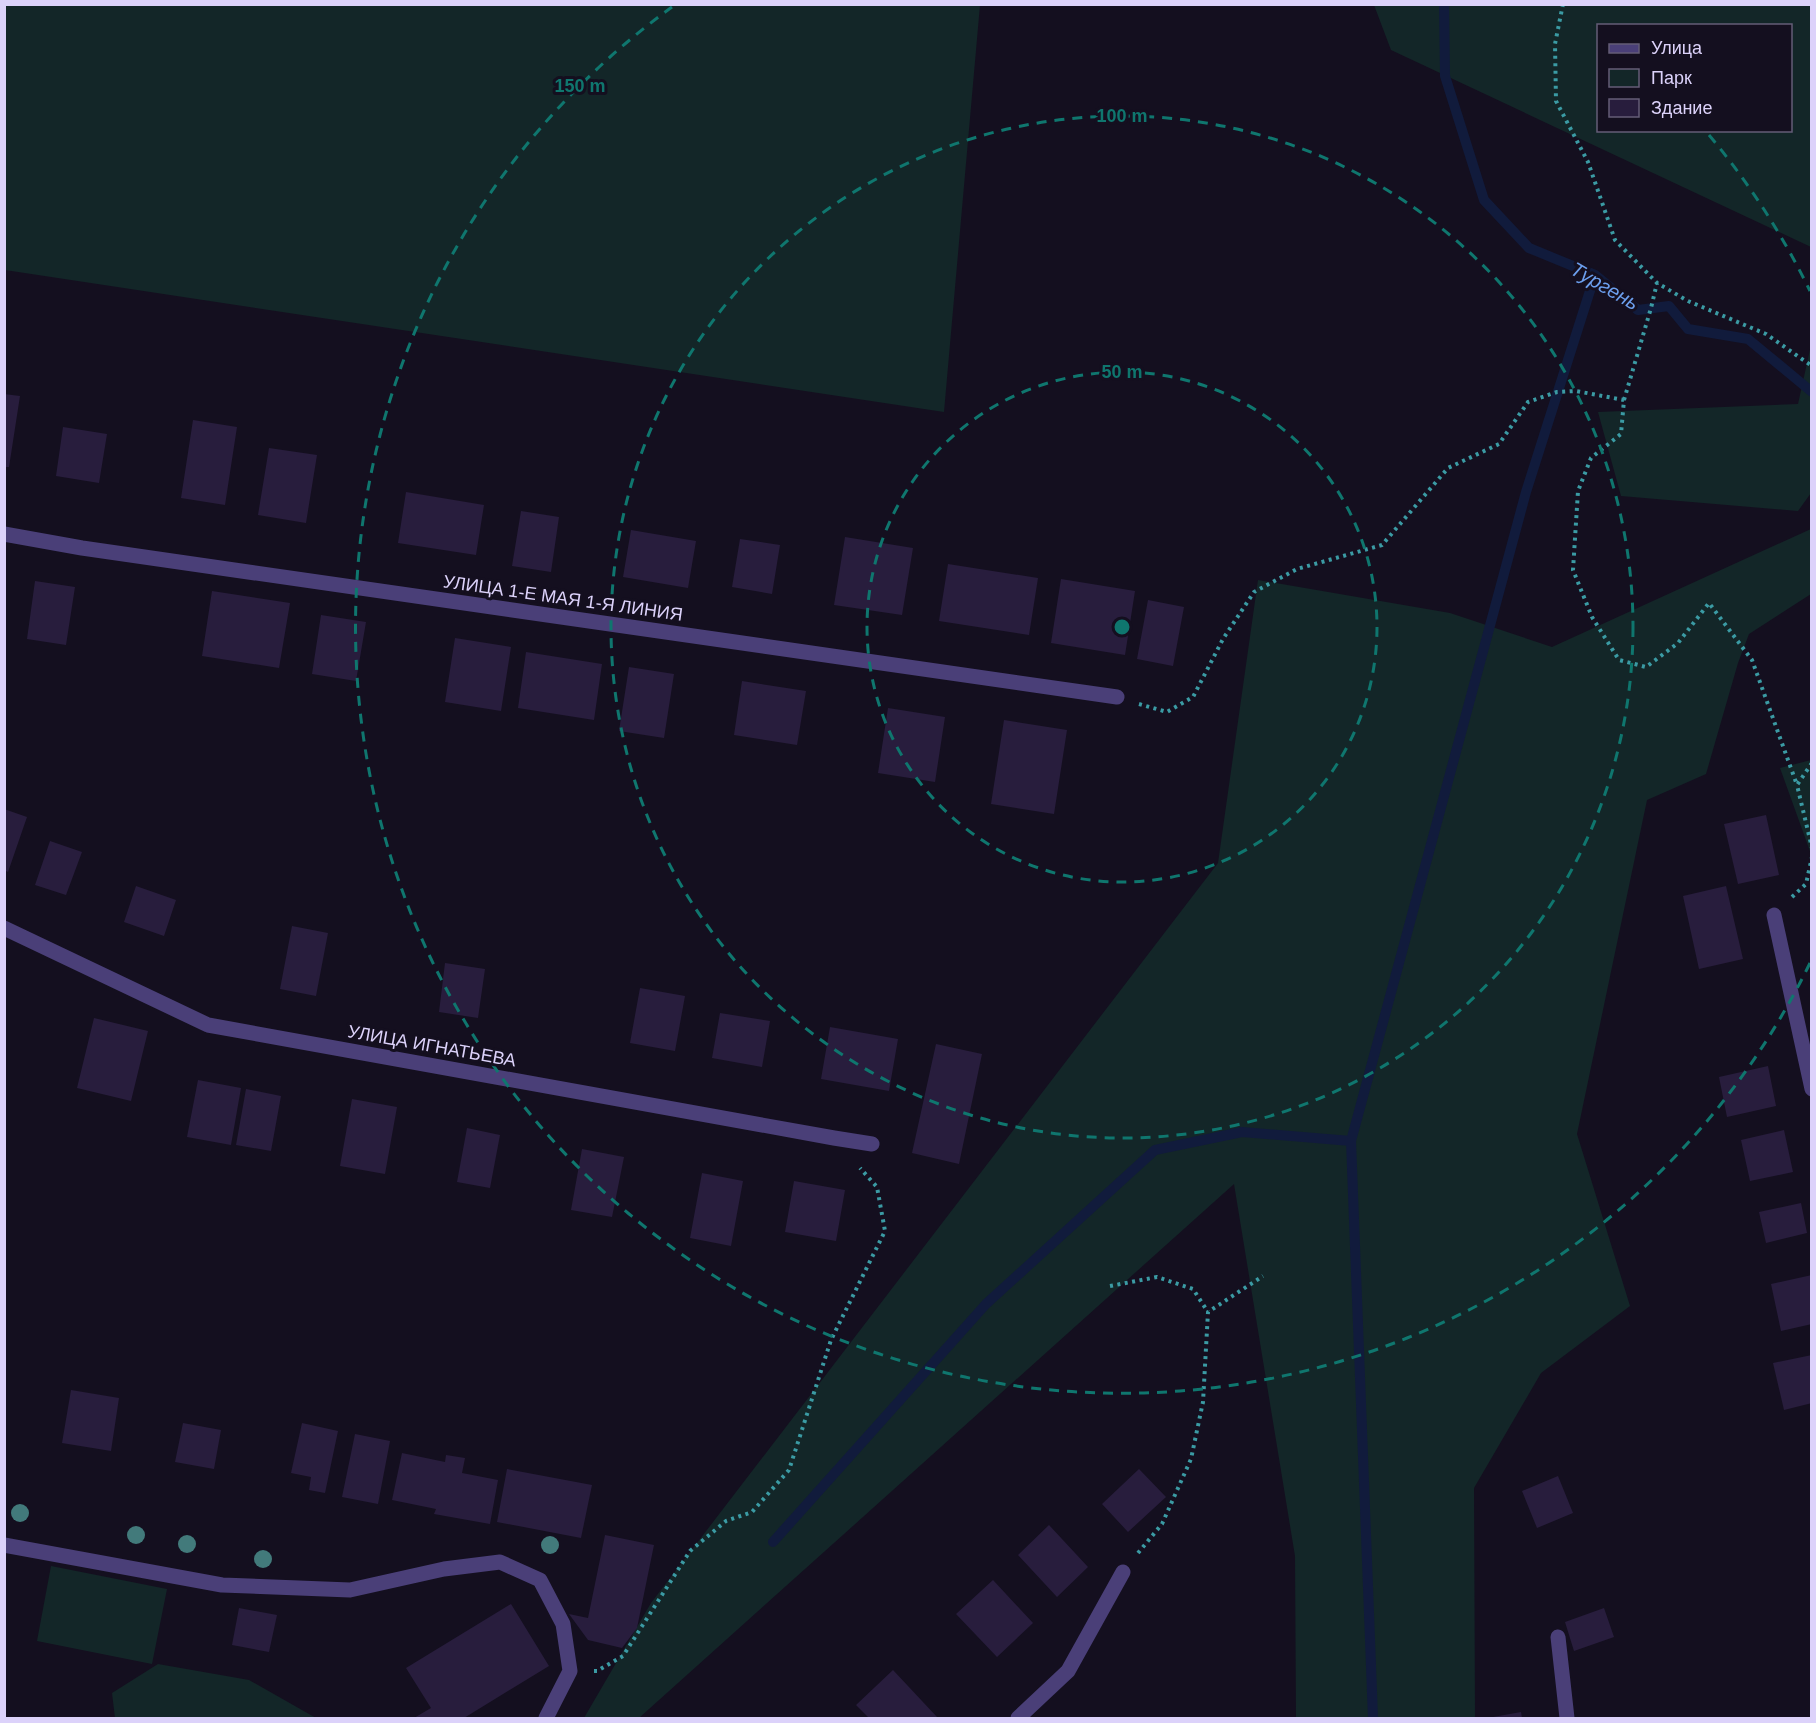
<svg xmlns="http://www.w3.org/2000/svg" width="1816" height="1723" font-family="Helvetica,sans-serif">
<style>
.green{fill:#132628;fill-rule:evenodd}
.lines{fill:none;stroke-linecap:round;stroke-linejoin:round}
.stream{stroke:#111b3c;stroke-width:10}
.building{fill:#281d3d}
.path{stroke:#3b9ba4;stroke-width:4;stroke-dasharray:3 4.5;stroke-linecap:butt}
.minor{stroke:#4a3f78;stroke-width:15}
.tree{fill:#427a7b}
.ring{fill:none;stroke:#0f766e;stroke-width:3;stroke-dasharray:10 8}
.labels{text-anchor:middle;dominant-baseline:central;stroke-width:6;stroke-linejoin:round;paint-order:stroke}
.street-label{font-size:18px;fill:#dcd2fa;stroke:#140f1f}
.water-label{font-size:20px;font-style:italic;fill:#6c9fee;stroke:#140f1f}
.centre{fill:#0f766e;stroke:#140f1f;stroke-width:3}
.ring-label{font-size:18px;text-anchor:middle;font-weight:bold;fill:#0f766e;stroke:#140f1f;stroke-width:6;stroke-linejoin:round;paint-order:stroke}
</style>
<rect width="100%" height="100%" fill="#140f1f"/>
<!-- green -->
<path class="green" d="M 4,5 L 980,5 L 944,412 L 5,270 Z
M 1374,5 L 1811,5 L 1811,247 L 1391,50 ZM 1598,26 L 1790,26 L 1790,130 L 1598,130 Z
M 1811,345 L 1811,493 L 1798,511 L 1621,496 L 1598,412 L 1798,404 Z
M 1811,529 L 1811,594 L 1749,634 L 1738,663 L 1706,774 L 1647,800 L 1577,1134 L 1630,1306 L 1541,1373 L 1474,1488 L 1475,1718 L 1296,1718 L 1295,1556 L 1234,1184 L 639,1718 L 584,1718 L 651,1603 L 1218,863 L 1258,580 L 1450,613 L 1552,647 Z
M 1811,760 L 1812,760 L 1811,854 L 1780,768 Z
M 51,1566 L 167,1589 L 152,1664 L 37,1641 Z
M 158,1664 L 249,1680 L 316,1718 L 115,1718 L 112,1693 Z"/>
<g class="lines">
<!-- stream -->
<path class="stream" d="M 1444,4 L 1445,76 L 1484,200 L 1529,248 L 1595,275 L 1638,310 L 1669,306 L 1688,329 L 1748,339 L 1812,392
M 773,1542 L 986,1304 L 1155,1150 L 1242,1132 L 1351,1141
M 1373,1718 L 1351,1141 L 1526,492 L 1595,275"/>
</g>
<!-- building -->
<path class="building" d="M 4,394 L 20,396 L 9,467 L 4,467 Z
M 193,420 L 237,427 L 225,505 L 181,498 Z
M 63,427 L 107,434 L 99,483 L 56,476 Z
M 269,448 L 317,455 L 306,523 L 258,515 Z
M 406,492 L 484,505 L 476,555 L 398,543 Z
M 521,511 L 559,517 L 551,572 L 512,566 Z
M 631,530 L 696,541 L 688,588 L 623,577 Z
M 845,537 L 913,548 L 902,615 L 834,605 Z
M 740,539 L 780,545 L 772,594 L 732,587 Z
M 948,564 L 1038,578 L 1029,635 L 939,621 Z
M 1061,579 L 1135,591 L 1125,655 L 1051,643 Z
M 35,581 L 75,587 L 66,645 L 27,639 Z
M 212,591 L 290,603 L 279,668 L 202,656 Z
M 1148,600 L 1184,607 L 1173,666 L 1137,659 Z
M 321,615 L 366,622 L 356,681 L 312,674 Z
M 455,638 L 511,647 L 501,711 L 445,702 Z
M 526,652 L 602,664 L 594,720 L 518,708 Z
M 629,667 L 674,674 L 664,738 L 619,731 Z
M 742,681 L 806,691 L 797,745 L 734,735 Z
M 888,708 L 945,717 L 935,782 L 878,773 Z
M 1004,720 L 1067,730 L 1054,814 L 991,804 Z
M 4,809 L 27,817 L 8,872 L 4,870 Z
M 1766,815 L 1779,875 L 1738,884 L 1724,824 Z
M 50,841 L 82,852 L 66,895 L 35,885 Z
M 136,886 L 176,900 L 164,936 L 124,922 Z
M 1726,886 L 1743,959 L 1699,969 L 1683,896 Z
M 292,926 L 328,933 L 316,996 L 280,989 Z
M 445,963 L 485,969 L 478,1018 L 439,1012 Z
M 640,988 L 685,996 L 675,1051 L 630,1043 Z
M 720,1013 L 770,1021 L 762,1067 L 712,1058 Z
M 94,1018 L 148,1031 L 131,1101 L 77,1088 Z
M 830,1027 L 898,1039 L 889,1091 L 821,1079 Z
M 936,1044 L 982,1054 L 959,1164 L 912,1153 Z
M 1768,1066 L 1776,1106 L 1727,1117 L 1719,1077 Z
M 198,1080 L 241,1088 L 231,1145 L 187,1137 Z
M 246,1089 L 281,1096 L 271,1151 L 236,1145 Z
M 352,1099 L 397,1107 L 385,1174 L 340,1166 Z
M 467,1128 L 500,1135 L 490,1188 L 457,1182 Z
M 1784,1130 L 1793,1172 L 1750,1181 L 1741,1140 Z
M 582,1149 L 624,1157 L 612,1217 L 571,1210 Z
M 702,1173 L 743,1181 L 731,1246 L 690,1238 Z
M 794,1181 L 845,1190 L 836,1241 L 785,1232 Z
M 1801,1203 L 1807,1233 L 1766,1243 L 1759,1212 Z
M 1812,1275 L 1812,1324 L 1781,1331 L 1771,1284 Z
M 1812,1355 L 1812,1403 L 1784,1410 L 1773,1363 Z
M 71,1390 L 119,1398 L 111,1451 L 62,1443 Z
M 183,1423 L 221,1430 L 214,1469 L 175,1462 Z
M 302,1423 L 338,1431 L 325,1493 L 309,1490 L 311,1477 L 291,1473 Z
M 355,1434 L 390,1441 L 378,1504 L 342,1497 Z
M 402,1453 L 445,1462 L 446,1455 L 465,1458 L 462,1473 L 498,1480 L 490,1524 L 434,1514 L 436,1509 L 392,1500 Z
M 507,1469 L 592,1485 L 581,1538 L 497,1522 Z
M 1139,1469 L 1166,1497 L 1128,1532 L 1102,1504 Z
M 1558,1476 L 1573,1513 L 1537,1528 L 1522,1491 Z
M 1049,1525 L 1088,1567 L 1057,1597 L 1018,1555 Z
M 605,1535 L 654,1545 L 637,1628 L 622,1648 L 588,1640 L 569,1614 L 588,1618 Z
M 993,1580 L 1033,1623 L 997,1657 L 956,1614 Z
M 511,1604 L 549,1666 L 464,1718 L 414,1718 L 431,1708 L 406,1668 Z
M 239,1608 L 277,1615 L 269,1652 L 232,1645 Z
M 1604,1608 L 1614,1637 L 1574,1651 L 1565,1622 Z
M 893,1670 L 937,1717 L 936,1718 L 869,1718 L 856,1705 Z
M 1521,1712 L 1522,1718 L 1493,1718 L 1493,1717 Z"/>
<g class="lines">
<!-- path -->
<path class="path" d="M 1563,4 L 1555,44 L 1556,101 L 1588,162 L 1615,240 L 1657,283 L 1688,301 L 1766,334 L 1812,366
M 1624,400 L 1651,308 L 1657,283
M 1139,704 L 1167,712 L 1193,697 L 1223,639 L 1254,592 L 1297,569 L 1382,545 L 1448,468 L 1499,444 L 1528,402 L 1557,392 L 1576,391 L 1624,400 L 1621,434 L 1591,458 L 1578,491 L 1573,570 L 1592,617 L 1619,660 L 1646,667 L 1678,643 L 1709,603 L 1752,660 L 1797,785
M 1812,763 L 1797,785 L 1812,848
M 1792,897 L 1806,884 L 1812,857
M 1110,1286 L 1157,1277 L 1193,1289 L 1208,1312
M 1138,1553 L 1162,1524 L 1191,1459 L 1203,1402 L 1208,1312 L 1263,1276
M 594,1671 L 597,1671 L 623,1656 L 690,1551 L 726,1521 L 752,1512 L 789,1470 L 831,1340 L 885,1231 L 877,1187 L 860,1168"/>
<!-- minor -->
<path class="minor" d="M 4,534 L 82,548 L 1117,697
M 1774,915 L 1812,1089
M 4,928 L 208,1025 L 834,1138 L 872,1144
M 4,1545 L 222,1585 L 350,1590 L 444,1569 L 500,1562 L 540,1580 L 563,1624 L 570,1671 L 546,1718
M 1558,1637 L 1567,1718
M 1018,1718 L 1068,1671 L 1123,1572"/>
</g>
<!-- trees -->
<g class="tree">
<circle cx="20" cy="1513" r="9"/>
<circle cx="136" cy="1535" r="9"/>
<circle cx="187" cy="1544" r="9"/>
<circle cx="550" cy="1545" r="9"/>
<circle cx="263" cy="1559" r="9"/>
</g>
<!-- distance rings -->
<g class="ring">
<circle cx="1122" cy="627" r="255"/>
<circle cx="1122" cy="627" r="511"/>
<path d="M1810 963A766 766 0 1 1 672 7M1709 135A766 766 0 0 1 1810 291"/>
</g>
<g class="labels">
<!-- street labels -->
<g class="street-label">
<text transform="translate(563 598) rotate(8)">УЛИЦА 1-Е МАЯ 1-Я ЛИНИЯ</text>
<text transform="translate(432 1046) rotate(10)">УЛИЦА ИГНАТЬЕВА</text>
</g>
<!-- water labels -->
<g class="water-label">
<text transform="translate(1605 286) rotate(30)">Тургень</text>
</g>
</g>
<circle cx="1122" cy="627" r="9" class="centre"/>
<g class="ring-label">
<text x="580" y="92">150 m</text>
<text x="1122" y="122">100 m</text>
<text x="1122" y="378">50 m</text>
</g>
<!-- border -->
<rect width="1816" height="1723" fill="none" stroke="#dcd2fa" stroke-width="12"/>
<!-- legend -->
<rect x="1597" y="24" width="195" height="108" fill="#140f1f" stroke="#645d77" stroke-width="1.5"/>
<rect x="1609" y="44" width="30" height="9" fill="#4a3f78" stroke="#645d77" stroke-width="1.5"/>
<text x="1651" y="54" font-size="18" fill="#dcd2fa">Улица</text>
<rect x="1609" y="69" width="30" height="18" fill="#132628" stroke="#645d77" stroke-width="1.5"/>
<text x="1651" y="84" font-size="18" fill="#dcd2fa">Парк</text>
<rect x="1609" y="99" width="30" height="18" fill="#281d3d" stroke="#645d77" stroke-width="1.5"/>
<text x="1651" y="114" font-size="18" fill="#dcd2fa">Здание</text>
</svg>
